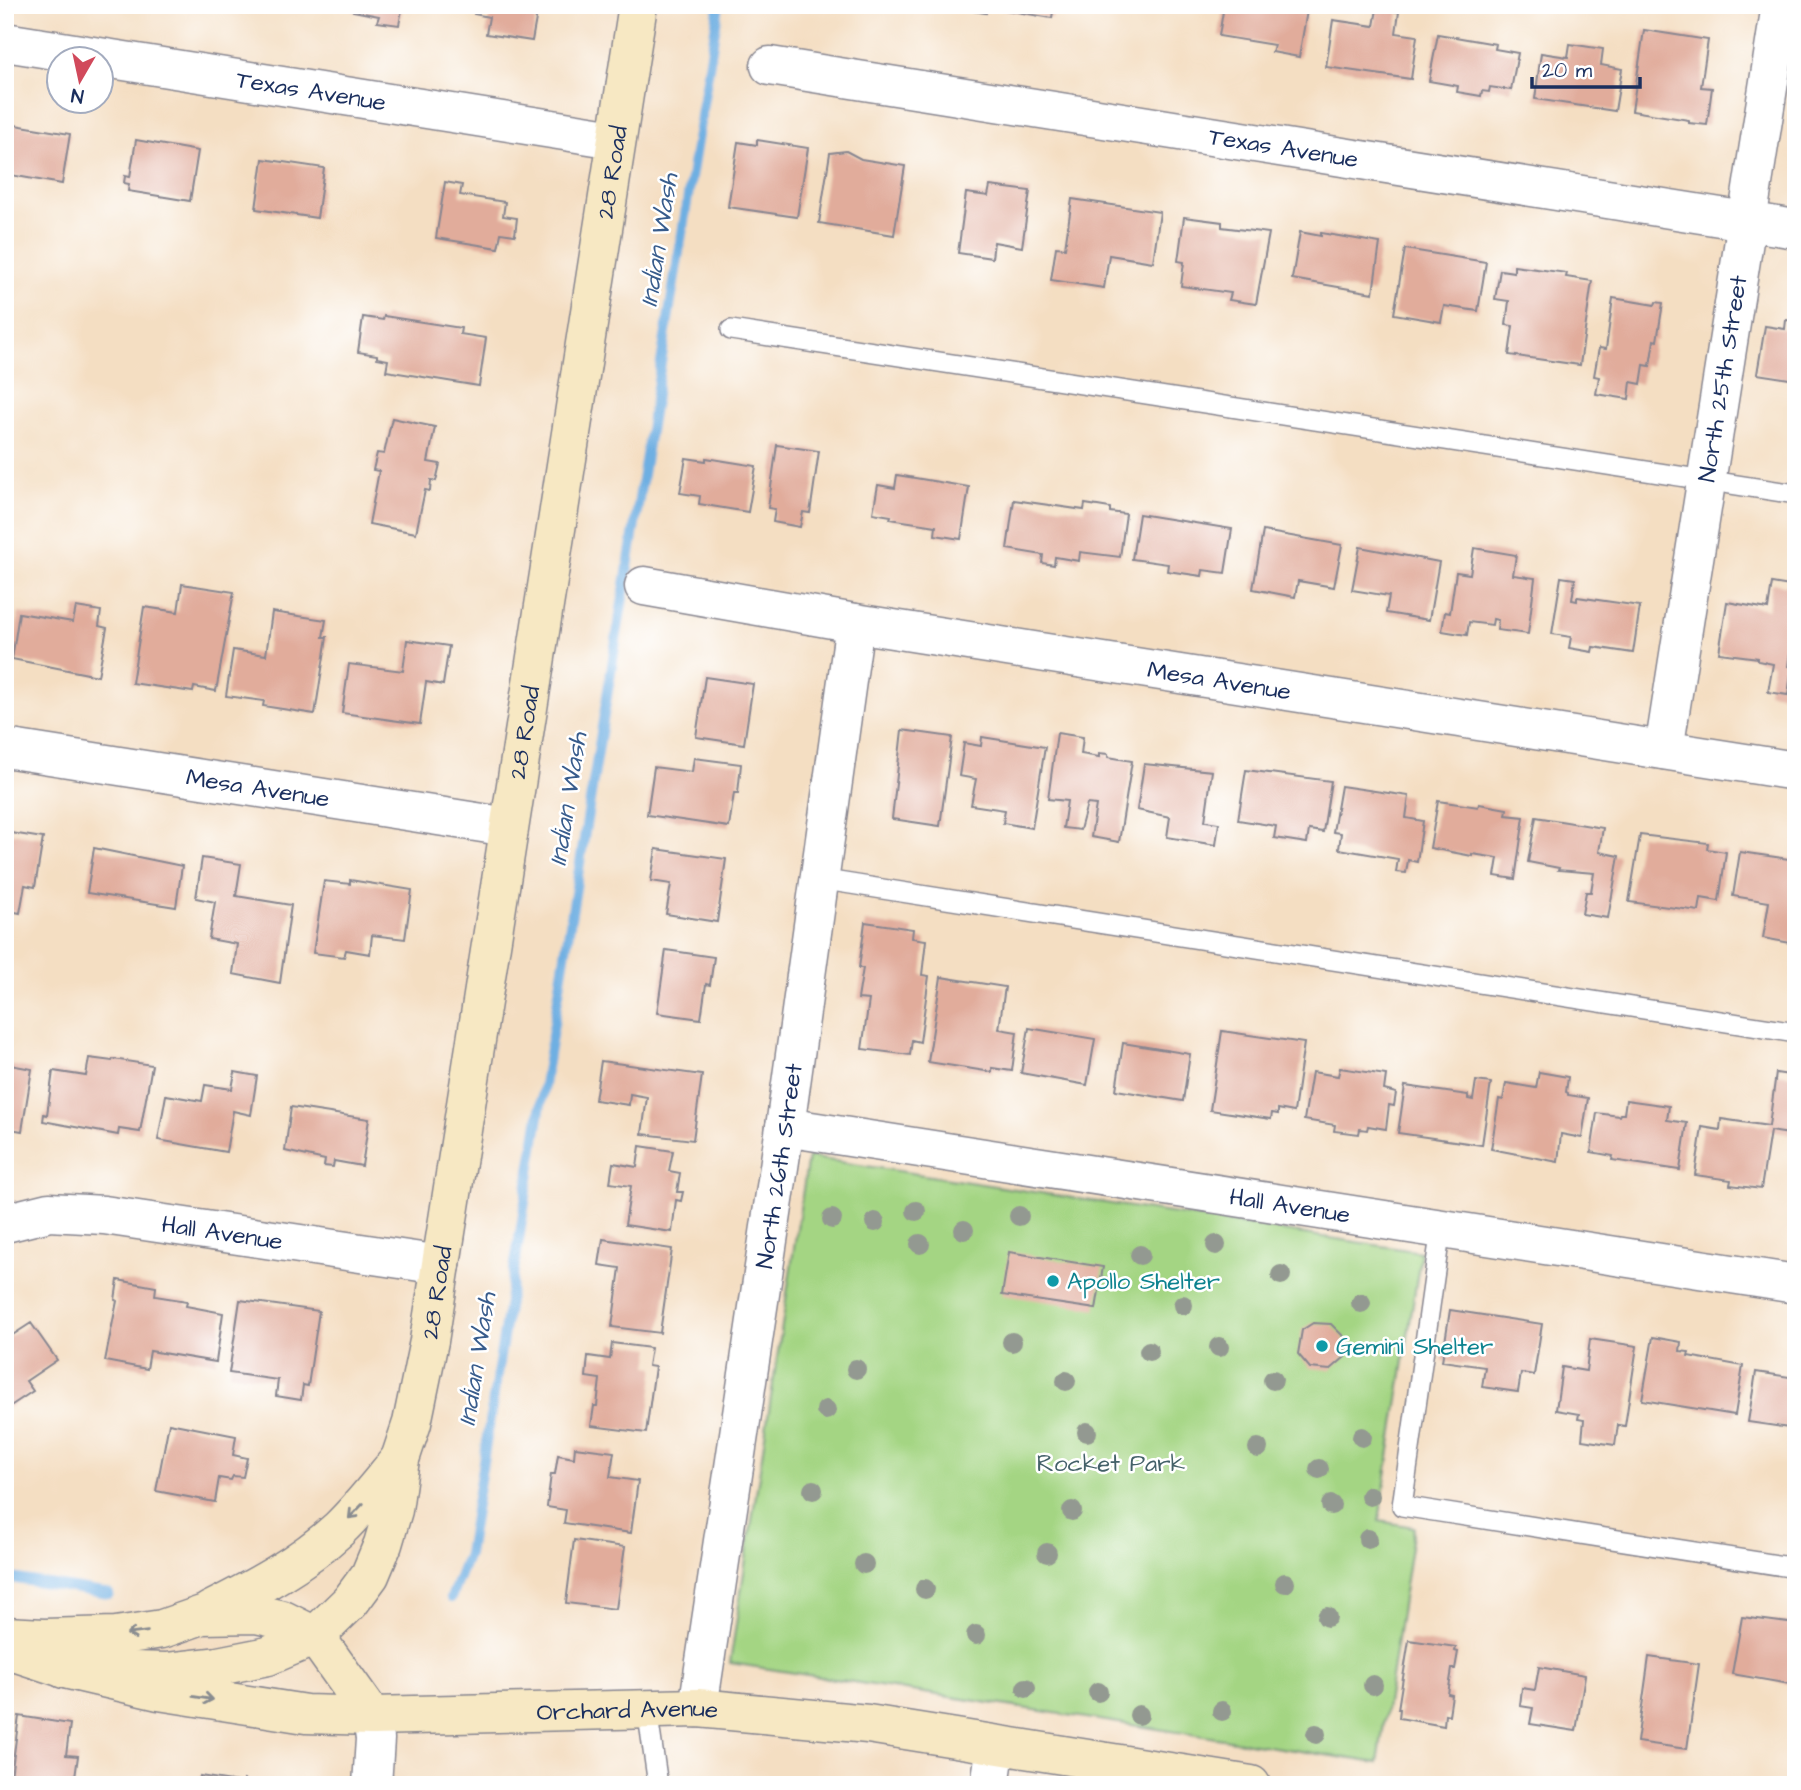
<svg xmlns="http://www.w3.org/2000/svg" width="1801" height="1790" font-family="'Architects Daughter',sans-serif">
  <rect width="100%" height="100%" fill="#fff"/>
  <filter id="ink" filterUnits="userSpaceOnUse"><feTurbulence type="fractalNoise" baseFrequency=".0143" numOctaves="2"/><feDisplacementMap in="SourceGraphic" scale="14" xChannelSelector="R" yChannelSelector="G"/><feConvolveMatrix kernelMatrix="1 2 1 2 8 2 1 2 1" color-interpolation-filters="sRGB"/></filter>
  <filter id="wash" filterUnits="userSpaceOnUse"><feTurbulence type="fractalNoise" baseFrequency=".00686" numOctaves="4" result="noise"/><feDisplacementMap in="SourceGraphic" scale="28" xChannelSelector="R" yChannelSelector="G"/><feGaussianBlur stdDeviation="1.57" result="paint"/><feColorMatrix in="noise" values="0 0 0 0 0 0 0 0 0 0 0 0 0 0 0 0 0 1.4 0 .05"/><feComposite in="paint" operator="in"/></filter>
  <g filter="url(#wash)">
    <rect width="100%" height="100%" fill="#f4dec2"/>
    <!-- green -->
    <path fill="#a4d583" stroke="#608270" stroke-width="2" d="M 808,1157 L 1421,1252 L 1379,1521 L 1414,1527 L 1378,1763 L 730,1663 Z"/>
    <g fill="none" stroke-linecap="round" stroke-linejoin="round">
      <!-- stream -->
      <path stroke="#6eafe2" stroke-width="10" d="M 5,1577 L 109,1594
        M 451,1598 L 468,1554 L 719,5"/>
    </g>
    <g id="blocks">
      <!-- building -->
      <path fill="#e1ac9b" d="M 354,5 L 403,5 L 399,25 L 377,22 L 379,16 L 353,11 Z
        M 475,5 L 544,5 L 543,14 L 537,13 L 532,41 L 486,34 L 489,17 L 474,14 Z
        M 967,5 L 1054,5 L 1052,18 L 987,7 L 986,13 L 966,10 Z
        M 1224,5 L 1308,5 L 1299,57 L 1272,52 L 1274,45 L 1219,36 Z
        M 1377,9 L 1399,12 L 1396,33 L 1417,36 L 1411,79 L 1326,67 L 1333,20 L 1374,26 Z
        M 1644,30 L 1708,40 L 1701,87 L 1712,88 L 1707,125 L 1689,123 L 1689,120 L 1632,111 Z
        M 1438,34 L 1496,44 L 1495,49 L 1518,53 L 1511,90 L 1490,87 L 1489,92 L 1482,91 L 1481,96 L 1457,92 L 1458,86 L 1429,81 Z
        M 1570,44 L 1603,49 L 1601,65 L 1622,69 L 1615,111 L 1535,99 L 1541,53 L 1568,57 Z
        M 9,124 L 70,134 L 62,184 L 5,174 L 5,147 Z
        M 136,140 L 198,151 L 190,201 L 128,191 L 129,184 L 124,183 L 125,176 L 130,177 Z
        M 757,140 L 808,148 L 797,217 L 728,207 L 738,142 L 757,145 Z
        M 846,151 L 861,159 L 905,166 L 894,235 L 819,223 L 830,153 Z
        M 263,159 L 324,168 L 317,218 L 256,209 Z
        M 445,182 L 462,185 L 460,195 L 505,202 L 503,216 L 517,218 L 515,235 L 501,233 L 498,248 L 436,238 Z
        M 990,186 L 1030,191 L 1022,247 L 994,242 L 992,258 L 958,253 L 966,193 L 988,196 Z
        M 1072,199 L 1160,212 L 1153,262 L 1109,255 L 1104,288 L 1051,280 L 1056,247 L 1065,248 Z
        M 1184,217 L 1222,222 L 1222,227 L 1269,233 L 1256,304 L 1229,300 L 1231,293 L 1181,286 L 1184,262 L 1178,261 Z
        M 1300,232 L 1321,236 L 1321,233 L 1380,243 L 1373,293 L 1292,279 Z
        M 1405,249 L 1486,262 L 1478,311 L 1444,306 L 1441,322 L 1394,314 Z
        M 1514,266 L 1567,273 L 1566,277 L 1592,281 L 1580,365 L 1509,355 L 1513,326 L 1506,325 L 1509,301 L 1495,299 L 1500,270 L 1514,272 Z
        M 1613,298 L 1655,305 L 1656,302 L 1663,303 L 1657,341 L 1654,340 L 1650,366 L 1644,365 L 1641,384 L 1631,382 L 1629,399 L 1596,394 L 1599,377 L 1594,376 L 1599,348 L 1606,349 Z
        M 384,316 L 461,328 L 460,334 L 486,338 L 479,386 L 386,371 L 388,360 L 377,358 L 377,355 L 358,352 L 363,317 L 383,320 Z
        M 1786,320 L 1796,321 L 1796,380 L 1757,374 L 1765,326 L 1785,329 Z
        M 392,418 L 435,427 L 428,462 L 440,464 L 436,481 L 431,480 L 430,491 L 425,490 L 416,533 L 369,524 L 379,471 L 373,470 L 377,453 L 384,454 Z
        M 777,445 L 819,451 L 810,513 L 803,512 L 800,527 L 773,522 L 775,509 L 768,508 Z
        M 686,458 L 706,461 L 706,458 L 756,466 L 748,512 L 699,504 L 700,496 L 680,493 Z
        M 897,475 L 969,487 L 961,539 L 935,535 L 936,526 L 890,519 L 891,516 L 873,513 L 878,485 L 895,488 Z
        M 1014,500 L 1084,510 L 1085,504 L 1110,508 L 1110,512 L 1126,514 L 1120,557 L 1080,552 L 1079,561 L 1055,557 L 1054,565 L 1042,563 L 1043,555 L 1007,549 Z
        M 1139,514 L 1232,529 L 1225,573 L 1203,570 L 1202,576 L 1167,571 L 1168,564 L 1132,559 Z
        M 1263,531 L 1342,545 L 1334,587 L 1298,581 L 1295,597 L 1253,589 Z
        M 1360,547 L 1439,562 L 1429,620 L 1386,613 L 1389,596 L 1352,590 Z
        M 1474,548 L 1516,555 L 1513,575 L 1535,578 L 1528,634 L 1497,630 L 1498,620 L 1493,619 L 1492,625 L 1469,622 L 1467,635 L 1442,631 L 1445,612 L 1450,613 L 1456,572 L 1470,574 Z
        M 1561,577 L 1575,579 L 1572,600 L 1577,601 L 1577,597 L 1640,606 L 1633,653 L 1593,647 L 1592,652 L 1569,648 L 1571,637 L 1552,634 Z
        M 1772,583 L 1796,587 L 1796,612 L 1788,666 L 1792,667 L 1788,695 L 1768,692 L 1773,664 L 1758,661 L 1758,658 L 1719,653 L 1727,602 L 1768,609 Z
        M 182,584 L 234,592 L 216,691 L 194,687 L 193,692 L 132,683 L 144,607 L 178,612 Z
        M 76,607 L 101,611 L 99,626 L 107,628 L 98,676 L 12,659 L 19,613 L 73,622 Z
        M 272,612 L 326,620 L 323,637 L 327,637 L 315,714 L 263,706 L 264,701 L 226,696 L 233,650 L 266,655 Z
        M 407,640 L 449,646 L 443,685 L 426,682 L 420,724 L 342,713 L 349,664 L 403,671 Z
        M 705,677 L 753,684 L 744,744 L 696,737 Z
        M 902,730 L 952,737 L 940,826 L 892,819 Z
        M 1057,733 L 1083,737 L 1081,754 L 1099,757 L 1099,753 L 1108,754 L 1108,757 L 1132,761 L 1119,842 L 1091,837 L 1096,805 L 1087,804 L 1080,830 L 1063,828 L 1067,801 L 1048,799 Z
        M 982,737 L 1045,747 L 1032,828 L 1003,823 L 1005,810 L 971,805 L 976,779 L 959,776 L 964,743 L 981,746 Z
        M 694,758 L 741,764 L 738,793 L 734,793 L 729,827 L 647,815 L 654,767 L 692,772 Z
        M 1144,764 L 1212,771 L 1205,821 L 1219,823 L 1216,845 L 1167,837 L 1170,817 L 1137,810 Z
        M 1246,770 L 1331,781 L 1323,832 L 1309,830 L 1307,843 L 1274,838 L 1276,826 L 1238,820 Z
        M 1341,786 L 1409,796 L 1406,818 L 1423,821 L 1417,862 L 1408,860 L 1406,873 L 1396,872 L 1398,859 L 1339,849 L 1341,833 L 1333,832 Z
        M 1438,801 L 1478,807 L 1479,804 L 1507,809 L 1506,815 L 1524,817 L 1515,879 L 1495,876 L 1498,858 L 1472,854 L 1472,856 L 1430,848 Z
        M 1536,817 L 1603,828 L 1599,852 L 1619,856 L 1608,918 L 1582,914 L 1586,892 L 1591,892 L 1594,873 L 1558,870 L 1559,868 L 1528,862 Z
        M 5,832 L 43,838 L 35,887 L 25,885 L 20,913 L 5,910 Z
        M 1640,835 L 1708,843 L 1707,849 L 1726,852 L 1719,901 L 1701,898 L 1699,911 L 1629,902 Z
        M 94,848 L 182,866 L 176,907 L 87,893 Z
        M 656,849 L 726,859 L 717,922 L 666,914 L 671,884 L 651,881 Z
        M 1740,852 L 1796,860 L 1796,944 L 1763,938 L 1769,902 L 1733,896 Z
        M 202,858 L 241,864 L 236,896 L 291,905 L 280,983 L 233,974 L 237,944 L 209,939 L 215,902 L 196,898 Z
        M 350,880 L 412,890 L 405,939 L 372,935 L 370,954 L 346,950 L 344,957 L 313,953 L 324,881 L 350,884 Z
        M 865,922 L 913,929 L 912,938 L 926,940 L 922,975 L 929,976 L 920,1042 L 912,1040 L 910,1055 L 862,1049 L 869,1000 L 858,999 L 863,968 L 859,968 Z
        M 666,950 L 714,957 L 710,985 L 706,984 L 701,1019 L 657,1013 Z
        M 941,977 L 1005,987 L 999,1029 L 1017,1032 L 1012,1071 L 992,1068 L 992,1072 L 928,1062 Z
        M 1029,1028 L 1095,1039 L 1087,1085 L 1021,1073 Z
        M 1222,1031 L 1304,1043 L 1294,1112 L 1278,1109 L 1278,1114 L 1272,1113 L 1271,1119 L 1210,1110 Z
        M 1123,1043 L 1190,1054 L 1183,1101 L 1116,1090 Z
        M 89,1058 L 112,1061 L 113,1059 L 152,1065 L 140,1132 L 119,1129 L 118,1135 L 43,1121 L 44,1114 L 47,1115 L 53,1071 L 86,1076 Z
        M 601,1061 L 702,1075 L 693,1140 L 642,1134 L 647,1097 L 630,1094 L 629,1105 L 595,1100 Z
        M 5,1064 L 32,1069 L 22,1131 L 5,1128 Z
        M 1340,1068 L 1386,1075 L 1384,1090 L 1396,1093 L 1394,1106 L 1389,1105 L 1386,1129 L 1368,1126 L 1367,1130 L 1360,1129 L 1359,1134 L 1334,1131 L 1335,1125 L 1304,1120 L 1312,1072 L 1338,1076 Z
        M 235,1072 L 257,1076 L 251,1115 L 233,1111 L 226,1152 L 158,1140 L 166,1095 L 202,1101 L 205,1085 L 232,1089 Z
        M 1539,1072 L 1568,1077 L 1566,1092 L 1568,1093 L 1568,1095 L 1588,1098 L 1582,1138 L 1561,1134 L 1558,1162 L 1491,1149 L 1499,1099 L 1503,1100 L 1506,1083 L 1536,1088 Z
        M 1776,1073 L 1796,1076 L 1796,1135 L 1770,1131 L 1761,1189 L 1730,1185 L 1731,1180 L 1695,1175 L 1702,1127 L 1720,1130 L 1721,1119 L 1769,1126 Z
        M 1476,1081 L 1491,1083 L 1482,1145 L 1398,1133 L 1405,1086 L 1468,1095 L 1468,1099 L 1473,1100 Z
        M 1626,1100 L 1669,1106 L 1667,1120 L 1687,1123 L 1680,1170 L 1612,1160 L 1613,1156 L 1591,1152 L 1597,1113 L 1619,1116 L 1620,1114 L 1624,1114 Z
        M 291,1107 L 369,1119 L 362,1166 L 334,1161 L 333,1167 L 324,1166 L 325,1160 L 285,1151 Z
        M 640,1146 L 673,1151 L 669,1171 L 680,1173 L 677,1192 L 683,1192 L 681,1201 L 676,1200 L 672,1232 L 625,1225 L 631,1186 L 610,1183 L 613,1163 L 637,1167 Z
        M 603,1239 L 672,1249 L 660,1333 L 612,1327 L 620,1268 L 599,1265 Z
        M 1009,1252 L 1103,1267 L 1096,1309 L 1002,1295 Z
        M 118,1280 L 156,1287 L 155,1296 L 187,1301 L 186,1306 L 223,1313 L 216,1362 L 150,1351 L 147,1369 L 105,1361 L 117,1301 L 115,1300 Z
        M 240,1300 L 319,1311 L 308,1386 L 303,1385 L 301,1400 L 276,1396 L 278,1380 L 229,1373 Z
        M 1450,1310 L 1542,1324 L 1534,1375 L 1521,1373 L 1518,1392 L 1482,1387 L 1485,1367 L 1442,1361 Z
        M 31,1323 L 57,1360 L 26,1381 L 33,1391 L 6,1409 L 5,1340 Z
        M 1313,1323 L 1331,1324 L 1344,1337 L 1345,1357 L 1330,1370 L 1310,1368 L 1298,1354 L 1302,1330 Z
        M 1653,1337 L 1681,1342 L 1680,1351 L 1689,1352 L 1688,1356 L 1743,1366 L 1735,1415 L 1642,1400 Z
        M 1590,1339 L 1637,1346 L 1625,1426 L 1618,1425 L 1615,1445 L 1582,1440 L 1584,1420 L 1578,1419 L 1579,1414 L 1556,1410 L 1562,1367 L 1586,1371 Z
        M 612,1343 L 651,1348 L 648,1366 L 655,1367 L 646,1433 L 591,1426 L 594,1406 L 597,1406 L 600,1379 L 586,1377 L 588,1356 L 610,1359 Z
        M 1756,1372 L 1796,1378 L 1796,1429 L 1748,1422 Z
        M 169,1423 L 236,1436 L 233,1455 L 247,1458 L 243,1477 L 233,1476 L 231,1480 L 219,1478 L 215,1502 L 156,1491 Z
        M 575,1447 L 614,1452 L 610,1477 L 638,1481 L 631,1533 L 564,1523 L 566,1510 L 547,1507 L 551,1474 L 555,1474 L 558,1455 L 574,1458 Z
        M 574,1540 L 625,1547 L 616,1609 L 566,1603 Z
        M 1742,1617 L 1796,1624 L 1796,1651 L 1790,1684 L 1732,1674 Z
        M 1409,1640 L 1456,1647 L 1455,1651 L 1458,1652 L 1455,1669 L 1452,1669 L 1448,1694 L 1452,1695 L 1449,1715 L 1445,1714 L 1444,1726 L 1399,1718 L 1400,1709 L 1398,1709 Z
        M 1649,1657 L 1699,1664 L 1687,1749 L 1637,1742 Z
        M 1539,1667 L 1585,1675 L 1576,1731 L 1530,1724 L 1533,1708 L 1520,1706 L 1522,1688 L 1535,1690 Z
        M 19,1716 L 70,1724 L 66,1755 L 78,1756 L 74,1785 L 10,1784 Z
        M 200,1776 L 244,1783 L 244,1780 L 262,1785 L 198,1785 Z"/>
    </g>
  </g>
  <g filter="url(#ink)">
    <use href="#blocks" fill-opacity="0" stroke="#888690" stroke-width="2"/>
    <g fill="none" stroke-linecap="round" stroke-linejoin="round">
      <defs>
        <path id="lane" d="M 731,330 L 1796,494
          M 819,879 L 1796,1033
          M 1441,1228 L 1402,1506 L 1796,1568
          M 647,1709 L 658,1785"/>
        <g id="street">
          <path id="s1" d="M 5,42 L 615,139"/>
          <path id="s2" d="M 770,66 L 1796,229"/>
          <path id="s3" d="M 644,586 L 855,623 L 1796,771"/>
          <path id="s4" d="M 5,748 L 508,827"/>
          <path id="s5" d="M 1664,750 L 1781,5"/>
          <path id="s6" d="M 785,1127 L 1796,1284"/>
          <path id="s7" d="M 5,1223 L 49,1212 L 104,1215 L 441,1265"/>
          <path id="s8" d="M 698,1708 L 785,1127 L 855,623"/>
          <path d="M 372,1785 L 375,1739 L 372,1716"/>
          <path d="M 990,1785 L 996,1745"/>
        </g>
        <g id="secondary">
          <path d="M 210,1611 C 255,1588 301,1564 339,1529 C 361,1508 380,1483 400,1459"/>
          <path d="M 6,1636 L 44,1638 L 116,1636 L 162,1629 L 202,1615 L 256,1614 L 283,1620 L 315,1636 L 372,1716"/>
          <path id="s9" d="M 5,1649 L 69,1670 L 159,1691 L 306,1714 L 372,1716 L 698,1708 L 868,1724 L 1251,1785"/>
          <path id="s10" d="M 64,1669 L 166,1672 L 218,1666 L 268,1656 L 315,1636 L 350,1602 L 370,1575 L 383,1544 L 393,1510 L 400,1459 L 412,1423 L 429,1341 L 638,5"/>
        </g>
      </defs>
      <!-- lane casing -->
      <use href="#lane" stroke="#888690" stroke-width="22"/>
      <!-- street casing -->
      <use href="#street" stroke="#888690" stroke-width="41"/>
      <!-- secondary casing -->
      <use href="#secondary" stroke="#888690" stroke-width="41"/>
      <!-- lane -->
      <use href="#lane" stroke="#fff" stroke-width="19"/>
      <!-- street -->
      <use href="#street" stroke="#fff" stroke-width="38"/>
      <!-- secondary -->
      <use href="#secondary" stroke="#f7e8c3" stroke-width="38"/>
    </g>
    <!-- trees -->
    <g fill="#939991">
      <circle cx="916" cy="1211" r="10"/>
      <circle cx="1019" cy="1216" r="10"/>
      <circle cx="832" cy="1219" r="10"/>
      <circle cx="875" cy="1222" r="10"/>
      <circle cx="964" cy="1230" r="10"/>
      <circle cx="920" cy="1244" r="10"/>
      <circle cx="1216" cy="1245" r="10"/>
      <circle cx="1140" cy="1255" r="10"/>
      <circle cx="1281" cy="1275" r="10"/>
      <circle cx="1361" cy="1303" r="10"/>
      <circle cx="1183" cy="1305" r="10"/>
      <circle cx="1012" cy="1342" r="10"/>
      <circle cx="1219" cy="1347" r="10"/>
      <circle cx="1149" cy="1351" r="10"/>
      <circle cx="856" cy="1369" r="10"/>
      <circle cx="1273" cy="1380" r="10"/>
      <circle cx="1066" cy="1381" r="10"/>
      <circle cx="826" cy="1410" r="10"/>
      <circle cx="1087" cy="1432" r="10"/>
      <circle cx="1362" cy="1437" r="10"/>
      <circle cx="1258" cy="1448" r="10"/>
      <circle cx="1319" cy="1469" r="10"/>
      <circle cx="813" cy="1490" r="10"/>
      <circle cx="1370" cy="1496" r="10"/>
      <circle cx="1331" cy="1505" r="10"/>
      <circle cx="1072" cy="1511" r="10"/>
      <circle cx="1368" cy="1539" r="10"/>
      <circle cx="1047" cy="1553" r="10"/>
      <circle cx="864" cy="1564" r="10"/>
      <circle cx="1285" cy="1583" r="10"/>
      <circle cx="925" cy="1589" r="10"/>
      <circle cx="1327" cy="1617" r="10"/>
      <circle cx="976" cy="1635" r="10"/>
      <circle cx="1373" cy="1685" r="10"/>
      <circle cx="1026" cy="1688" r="10"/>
      <circle cx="1098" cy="1692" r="10"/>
      <circle cx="1222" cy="1711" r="10"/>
      <circle cx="1139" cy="1715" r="10"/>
      <circle cx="1316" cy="1734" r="10"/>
    </g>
    <!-- one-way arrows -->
    <defs><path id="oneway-shaft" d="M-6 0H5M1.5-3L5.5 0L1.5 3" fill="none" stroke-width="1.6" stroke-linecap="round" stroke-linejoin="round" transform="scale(1.75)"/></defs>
    <g stroke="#898c90">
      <use href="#oneway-shaft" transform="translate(356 1511) rotate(134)"/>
      <use href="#oneway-shaft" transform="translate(137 1633) rotate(172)"/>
      <use href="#oneway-shaft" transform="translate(203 1698) rotate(9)"/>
    </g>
  </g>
  <!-- markers -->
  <g fill="#0f9aa8" stroke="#fff" stroke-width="2.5">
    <circle cx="1053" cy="1281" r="7"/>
    <circle cx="1322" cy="1346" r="7"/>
  </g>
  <g text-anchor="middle" stroke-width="5" stroke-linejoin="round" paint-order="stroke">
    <!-- street labels -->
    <g font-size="24" fill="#1b2f5e" stroke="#fff">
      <text dy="8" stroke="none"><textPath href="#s1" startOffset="310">Texas Avenue</textPath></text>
      <text dy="8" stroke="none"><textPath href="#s2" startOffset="520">Texas Avenue</textPath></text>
      <text dy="8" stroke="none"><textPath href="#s10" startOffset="1764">28 Road</textPath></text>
      <text dy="8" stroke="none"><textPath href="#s5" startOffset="376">North 25th Street</textPath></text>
      <text dy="8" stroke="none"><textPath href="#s3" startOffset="583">Mesa Avenue</textPath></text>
      <text dy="8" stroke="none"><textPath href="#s10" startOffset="1197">28 Road</textPath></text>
      <text dy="8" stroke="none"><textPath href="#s4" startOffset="256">Mesa Avenue</textPath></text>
      <text dy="8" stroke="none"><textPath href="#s8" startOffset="548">North 26th Street</textPath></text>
      <text dy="8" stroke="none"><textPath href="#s6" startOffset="511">Hall Avenue</textPath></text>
      <text dy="8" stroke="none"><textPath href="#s7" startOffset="220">Hall Avenue</textPath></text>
      <text dy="8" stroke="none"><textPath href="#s10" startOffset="630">28 Road</textPath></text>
      <text dy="8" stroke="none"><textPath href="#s9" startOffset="630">Orchard Avenue</textPath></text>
    </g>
    <!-- culture labels -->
    <g font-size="24" fill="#0d838f" stroke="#fff" text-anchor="start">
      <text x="1067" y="1289">Apollo Shelter</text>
      <text x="1336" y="1354">Gemini Shelter</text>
    </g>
    <!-- park labels -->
    <g font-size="24" fill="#446169" stroke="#fff">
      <text x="1111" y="1471">Rocket Park</text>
    </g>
    <!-- water labels -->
    <g font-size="26" font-style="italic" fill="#385c8c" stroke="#fff">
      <text transform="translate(658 240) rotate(-81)" y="9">Indian Wash</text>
      <text transform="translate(567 799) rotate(-81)" y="9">Indian Wash</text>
      <text transform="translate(476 1359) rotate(-81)" y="9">Indian Wash</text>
    </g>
  </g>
  <!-- margin -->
  <rect width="1801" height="1790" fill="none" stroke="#fff" stroke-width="28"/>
  <!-- north arrow -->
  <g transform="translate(80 80) rotate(189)"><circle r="33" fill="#ffffff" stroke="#a4acbf" stroke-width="2"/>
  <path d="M0-5L12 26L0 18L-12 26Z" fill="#d1495b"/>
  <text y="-10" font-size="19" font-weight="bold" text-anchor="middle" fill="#1b2f5e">N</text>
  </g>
  <!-- scale -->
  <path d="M1532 77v10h108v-10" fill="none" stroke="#1b2f5e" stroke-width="3.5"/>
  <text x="1542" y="77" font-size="21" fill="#1b2f5e" stroke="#ffffff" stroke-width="5" paint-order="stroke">20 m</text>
</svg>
